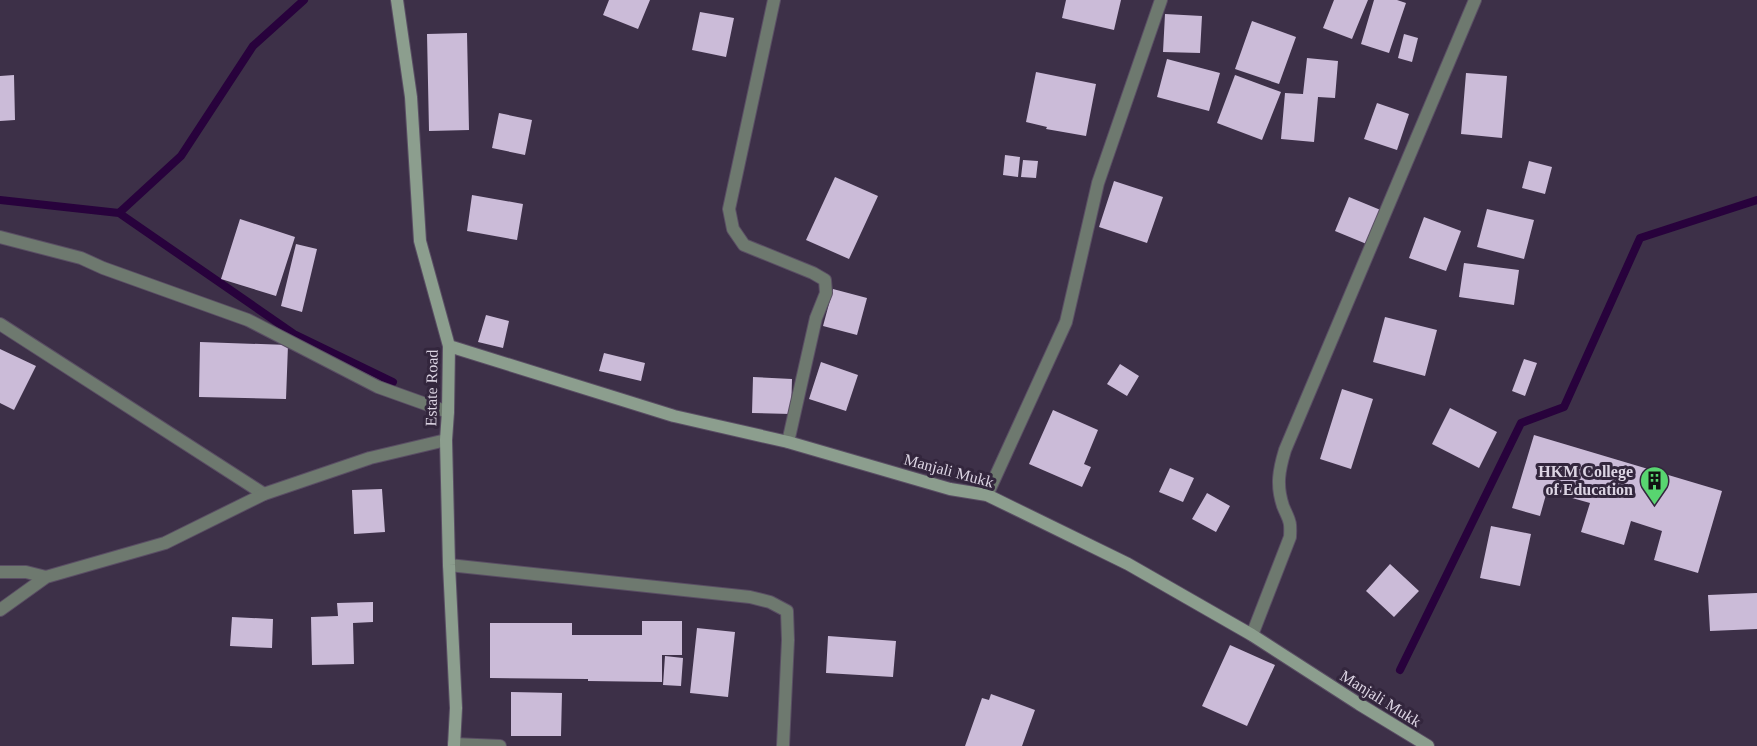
<svg xmlns="http://www.w3.org/2000/svg" width="1757" height="746" font-family="Georgia,serif">
  <rect width="100%" height="100%" fill="#3d3048"/>
  <g fill="none" stroke-linecap="round" stroke-linejoin="round">
    <!-- stream -->
    <path stroke="#28023c" stroke-width="8" d="M 0,200 L 119,213 L 294,334 L 393,382
      M 119,213 L 181,156 L 253,46 L 304,0
      M 1400,670 L 1521,423 L 1564,407 L 1640,238 L 1757,200"/>
  </g>
  <!-- building -->
  <path fill="#cbbbd8" d="M 609,0 L 650,0 L 638,29 L 603,15 Z
    M 1066,0 L 1121,0 L 1114,30 L 1062,18 Z
    M 1334,0 L 1368,0 L 1352,39 L 1323,28 Z
    M 1374,0 L 1397,0 L 1406,3 L 1389,53 L 1361,44 Z
    M 700,12 L 734,18 L 726,57 L 692,50 Z
    M 1165,14 L 1202,16 L 1200,53 L 1163,52 Z
    M 1252,21 L 1296,37 L 1279,84 L 1235,69 Z
    M 467,33 L 469,130 L 429,131 L 427,34 Z
    M 1404,34 L 1418,38 L 1412,62 L 1398,58 Z
    M 1307,58 L 1338,61 L 1335,98 L 1318,97 L 1314,142 L 1281,139 L 1285,93 L 1303,94 Z
    M 1167,59 L 1220,73 L 1209,111 L 1157,97 Z
    M 1036,72 L 1096,84 L 1086,136 L 1046,129 L 1047,127 L 1026,122 Z
    M 1466,73 L 1507,76 L 1502,138 L 1461,134 Z
    M 14,75 L 15,120 L 0,121 L 0,76 Z
    M 1235,75 L 1281,92 L 1262,140 L 1217,123 Z
    M 1377,103 L 1409,114 L 1397,150 L 1364,139 Z
    M 499,113 L 532,120 L 525,155 L 492,148 Z
    M 1005,155 L 1020,157 L 1018,177 L 1003,175 Z
    M 1023,160 L 1038,161 L 1036,178 L 1021,177 Z
    M 1529,161 L 1552,167 L 1545,194 L 1522,188 Z
    M 835,177 L 878,196 L 849,259 L 806,240 Z
    M 1114,181 L 1163,197 L 1147,243 L 1099,227 Z
    M 472,195 L 523,204 L 517,240 L 467,231 Z
    M 1349,197 L 1383,211 L 1369,245 L 1335,231 Z
    M 1487,209 L 1534,220 L 1524,259 L 1477,247 Z
    M 1424,217 L 1461,231 L 1446,271 L 1409,258 Z
    M 240,219 L 295,237 L 276,296 L 221,279 Z
    M 296,244 L 317,249 L 302,312 L 281,306 Z
    M 1464,263 L 1519,270 L 1514,305 L 1459,297 Z
    M 833,289 L 867,298 L 857,335 L 823,326 Z
    M 486,315 L 509,321 L 503,348 L 478,342 Z
    M 1385,317 L 1437,330 L 1425,376 L 1373,362 Z
    M 200,342 L 288,345 L 286,399 L 199,397 Z
    M 0,349 L 36,366 L 14,410 L 0,403 Z
    M 604,353 L 645,363 L 641,381 L 599,371 Z
    M 1524,359 L 1537,363 L 1525,396 L 1512,391 Z
    M 821,362 L 858,375 L 846,411 L 809,399 Z
    M 1120,364 L 1139,376 L 1127,396 L 1107,384 Z
    M 753,377 L 792,379 L 791,414 L 752,413 Z
    M 1342,389 L 1373,399 L 1351,469 L 1320,459 Z
    M 1450,408 L 1497,432 L 1479,468 L 1432,444 Z
    M 1053,410 L 1098,430 L 1084,464 L 1091,467 L 1082,487 L 1029,464 Z
    M 1534,435 L 1722,491 L 1698,573 L 1654,560 L 1662,531 L 1631,521 L 1624,545 L 1581,532 L 1590,503 L 1547,491 L 1540,516 L 1512,508 Z
    M 1170,468 L 1194,478 L 1183,502 L 1159,492 Z
    M 382,489 L 385,532 L 354,534 L 352,490 Z
    M 1207,493 L 1230,506 L 1216,532 L 1192,519 Z
    M 1491,526 L 1531,534 L 1520,586 L 1480,578 Z
    M 1390,564 L 1419,591 L 1394,617 L 1366,591 Z
    M 1757,593 L 1757,629 L 1710,631 L 1708,595 Z
    M 373,602 L 373,622 L 353,623 L 354,664 L 312,665 L 311,617 L 338,616 L 337,603 Z
    M 232,617 L 273,619 L 272,648 L 230,646 Z
    M 642,621 L 682,621 L 682,655 L 662,655 L 662,682 L 588,681 L 588,679 L 490,678 L 490,623 L 572,623 L 572,635 L 642,635 Z
    M 697,628 L 735,632 L 728,697 L 690,693 Z
    M 828,636 L 896,641 L 893,677 L 826,673 Z
    M 1230,645 L 1275,665 L 1247,726 L 1202,706 Z
    M 665,656 L 683,658 L 681,686 L 663,685 Z
    M 511,692 L 562,693 L 561,736 L 511,736 Z
    M 991,694 L 1035,710 L 1022,746 L 965,746 L 982,698 L 989,700 Z"/>
  <g fill="none" stroke-linecap="round" stroke-linejoin="round">
    <defs>
      <path id="lane" d="M 0,324 L 264,494
        M 454,744 L 500,746"/>
      <path id="street" d="M 774,0 L 729,209 L 733,229 L 744,245 L 813,273 L 825,280 L 826,293 L 816,318 L 788,442
        M 0,237 L 81,258 L 103,268 L 248,320 L 378,387 L 448,412
        M 987,495 L 1066,322 L 1098,183 L 1161,0
        M 449,565 L 750,597 L 770,602 L 787,611 L 788,640 L 783,746
        M 0,572 L 26,572 L 46,577
        M 0,610 L 46,577 L 165,543 L 264,494 L 370,458 L 446,440
        M 1252,635 L 1290,537 C 1291,519 1289,521 1283,506 C 1276,485 1279,470 1285,450 L 1475,0"/>
      <path id="secondary" d="M 397,0 L 411,97 L 420,241 L 449,346 L 448,412 L 446,440 L 449,565 L 456,708 L 454,746
        M 449,346 L 674,416 L 788,442 L 950,489 L 987,495 L 1128,564 L 1252,635 L 1359,704 L 1428,746"/>
    </defs>
    <!-- lane casing -->
    <use href="#lane" stroke="#5a4e64" stroke-width="14"/>
    <!-- street casing -->
    <use href="#street" stroke="#5a4e64" stroke-width="14"/>
    <!-- secondary casing -->
    <use href="#secondary" stroke="#5a4e64" stroke-width="14"/>
    <!-- lane -->
    <use href="#lane" stroke="#6e796f" stroke-width="12"/>
    <!-- street -->
    <use href="#street" stroke="#6e796f" stroke-width="12"/>
    <!-- secondary -->
    <use href="#secondary" stroke="#8c9e8e" stroke-width="12"/>
  </g>
  <!-- icons -->
  <defs>
    <symbol id="building-pin" viewBox="-11 -11 22 30"><path d="M0 17L-7.5 6A9.5 9.5 0 1 1 7.5 6Z" fill="#58d570" stroke="#33263d"/><path d="M-4-6H4V6H1V3H-1V6H-4ZM-2.5-4.3h1.7v1.8h-1.7ZM.8-4.3h1.7v1.8H.8ZM-2.5-1h1.7V.8h-1.7ZM.8-1h1.7V.8H.8Z" fill="#111"/></symbol>
  </defs>
  <g fill-rule="evenodd">
    <use href="#building-pin" x="1638" y="464" width="33" height="45"/>
  </g>
  <g text-anchor="middle" stroke-width="6" stroke-linejoin="round" paint-order="stroke">
    <!-- street labels -->
    <g font-size="16" fill="#dcd4e3" stroke="#33263d">
      <text transform="translate(431 388) rotate(-89)" y="6">Estate Road</text>
      <text transform="translate(949 470) rotate(15)" y="6">Manjali Mukk</text>
      <text transform="translate(1381 698) rotate(32)" y="6">Manjali Mukk</text>
    </g>
    <!-- poi labels -->
    <g font-size="16" font-weight="bold" fill="#dcd4e3" stroke="#33263d" text-anchor="end">
      <text x="1633" y="477">HKM College<tspan x="1633" dy="18">of Education</tspan></text>
    </g>
  </g>
</svg>
